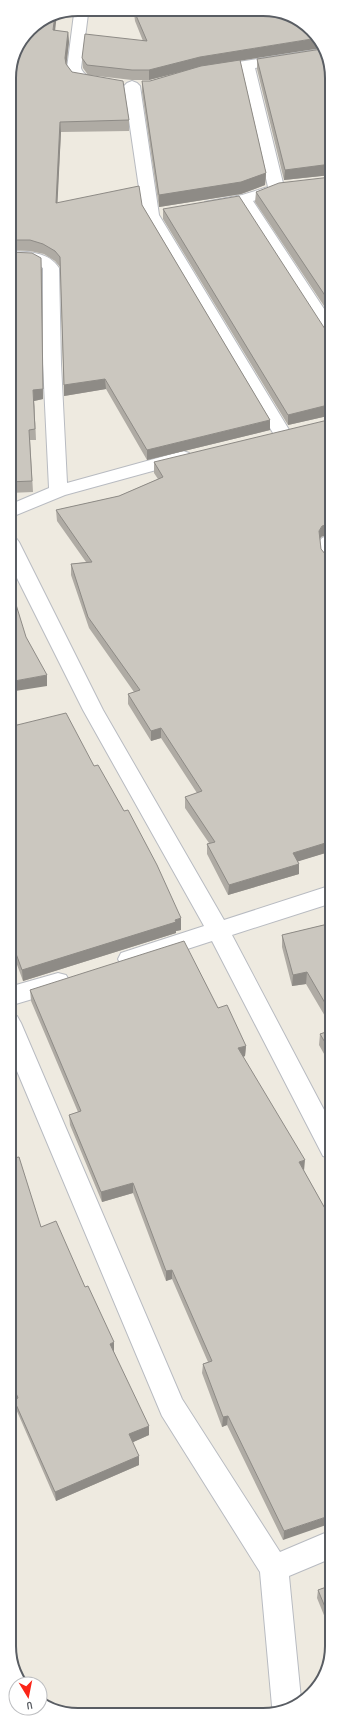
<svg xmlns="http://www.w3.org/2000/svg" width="341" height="1724" font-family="'Sofia Sans Condensed',sans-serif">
  <rect width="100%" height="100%" fill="#eeeae0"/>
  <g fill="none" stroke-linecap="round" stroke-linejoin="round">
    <defs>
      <path id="minor" d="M 74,14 L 88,14 L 81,68 C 85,79 97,77 106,79 L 108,82 L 106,85 C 91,89 72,84 67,68 Z
        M 322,49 L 326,57 L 255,68 L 283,183 L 290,184 L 292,187 L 290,190 L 253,201 L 332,321 L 332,339 L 326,338 L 294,291 L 240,205 L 211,210 L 205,208 L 203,205 L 205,202 L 242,195 L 268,187 L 241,70 L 211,74 L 206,73 L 204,70 L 206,67 Z
        M 132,81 L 137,83 L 140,86 L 159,215 L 291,433 L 288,437 L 282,439 L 276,437 L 273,433 L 143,215 L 124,86 L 127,83 Z
        M 9,251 C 28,252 48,251 59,268 L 61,364 L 67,483 L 183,451 L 189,453 L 192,457 L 189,461 L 65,495 L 9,518 L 9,505 L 49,488 L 43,364 L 43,268 L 33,262 L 9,261 Z
        M 332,534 L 332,565 L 325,564 L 322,559 L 319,542 L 322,538 Z
        M 9,536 L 16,538 L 19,542 L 103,710 L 224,920 L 332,885 L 332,903 L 232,935 L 332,1125 L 332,1159 L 323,1156 L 212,941 L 129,968 L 121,965 L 118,959 L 121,953 L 204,926 L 83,710 L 9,562 Z
        M 58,973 L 66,975 L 70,982 L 66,989 L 9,1006 L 9,987 Z
        M 9,1014 L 17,1016 L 21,1023 L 182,1399 L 280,1552 L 332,1530 L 332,1558 L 289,1576 L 301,1699 L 275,1713 L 272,1706 L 260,1572 L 162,1416 L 9,1052 Z"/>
    </defs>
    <!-- minor casing -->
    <use href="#minor" stroke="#b8bbc1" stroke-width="2"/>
    <!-- minor -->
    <use href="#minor" fill="#fff" fill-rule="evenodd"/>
  </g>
  <!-- wall -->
  <path fill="#afaba4" d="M 281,11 L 240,60 L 266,173 L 265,185 L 241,194 L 159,207 L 142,92 L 142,81 L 150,81 L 195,68 L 149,80 L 132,80 L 88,75 L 83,68 L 82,58 L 143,41 L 135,21 L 134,13 Z
    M 55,31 L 68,32 L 69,42 L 66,64 L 72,72 L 129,120 L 129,131 L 61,132 L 57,203 L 142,205 L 270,420 L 270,430 L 147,460 L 106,389 L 64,396 L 60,267 L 55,261 L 44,254 L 30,251 L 9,250 L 9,74 Z
    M 257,59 L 331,69 L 331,175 L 284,180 L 257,69 Z
    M 331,177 L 332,318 L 255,202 L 256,192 Z
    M 163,209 L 325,329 L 332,329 L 332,415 L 288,425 L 163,219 Z
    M 9,252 L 42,269 L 43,399 L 34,401 L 36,440 L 30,440 L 33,492 L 9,493 Z
    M 154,462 L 321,537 L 320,539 L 321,549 L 326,555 L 332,556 L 332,851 L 298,861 L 299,874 L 228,895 L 207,854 L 207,844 L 209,843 L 185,808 L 185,797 L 197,793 L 161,738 L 151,741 L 128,704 L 128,694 L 134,692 L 89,628 L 71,575 L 71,564 L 86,562 L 57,521 L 56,510 L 119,496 L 158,479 L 154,473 Z
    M 9,727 L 181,930 L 176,931 L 176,933 L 23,981 L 16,962 L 9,964 Z
    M 332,923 L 332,1028 L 306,984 L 292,986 L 282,947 L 282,935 Z
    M 30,990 L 218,1008 L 246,1046 L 245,1056 L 243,1057 L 304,1171 L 332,1221 L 283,1540 L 227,1425 L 222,1427 L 202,1373 L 203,1364 L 208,1362 L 172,1279 L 166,1281 L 133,1193 L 102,1202 L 70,1125 L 69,1115 L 78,1112 L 31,1001 Z
    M 332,1030 L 332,1068 L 319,1045 L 320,1034 Z
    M 9,1159 L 41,1227 L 114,1352 L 149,1435 L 133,1442 L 139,1465 L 56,1501 L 16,1409 L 14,1400 L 16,1399 L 9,1382 Z
    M 332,1585 L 332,1635 L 317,1598 L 318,1590 Z"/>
  <!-- shaded-wall -->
  <path fill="#8e8b86" d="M 55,14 L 57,14 L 54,40 L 53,30 Z
    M 68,32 L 69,42 L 66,68 L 65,58 Z
    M 318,38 L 322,48 L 200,67 L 149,80 L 149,70 L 200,57 Z
    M 60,122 L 61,132 L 57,213 L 56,203 Z
    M 331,164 L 331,175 L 284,180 L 285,170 Z
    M 266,173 L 265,185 L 241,194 L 159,207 L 159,195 Z
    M 41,258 L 43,399 L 34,401 L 36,440 L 33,390 Z
    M 105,379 L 106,389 L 64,396 L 64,385 Z
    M 332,404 L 332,415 L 288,425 L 288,415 Z
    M 270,420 L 270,430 L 147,460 L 147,450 Z
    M 332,523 L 332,533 L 321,537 L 318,541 L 319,531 L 322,526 Z
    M 47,675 L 47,686 L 9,692 L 9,682 Z
    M 161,728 L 161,738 L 151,741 L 151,731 Z
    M 332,841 L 332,851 L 293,863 L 293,853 Z
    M 299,864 L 299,874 L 228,895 L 229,885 Z
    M 181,918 L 181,930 L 176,931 L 176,933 L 23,981 L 22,970 Z
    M 15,951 L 16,962 L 9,964 L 9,953 Z
    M 307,972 L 306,984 L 292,986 L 293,975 Z
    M 246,1046 L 245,1056 L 238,1059 L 238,1048 Z
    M 305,1160 L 304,1171 L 299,1162 Z
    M 133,1183 L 133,1193 L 102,1202 L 101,1192 Z
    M 172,1270 L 172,1279 L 166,1281 L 166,1271 Z
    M 114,1342 L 114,1352 L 110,1353 L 110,1344 Z
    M 228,1416 L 227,1425 L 222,1427 L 223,1417 Z
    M 149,1426 L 149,1435 L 129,1444 L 129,1434 Z
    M 139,1456 L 139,1465 L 56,1501 L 55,1492 Z
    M 332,1515 L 332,1523 L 283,1540 L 284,1531 Z"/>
  <!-- building -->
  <path fill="#cbc7bf" stroke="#8e8b86" d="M 281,11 L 315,32 L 318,38 L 200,57 L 149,70 L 132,70 L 87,65 L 82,58 L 85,34 L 147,41 L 135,13 Z
    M 52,14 L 55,14 L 53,30 L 68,32 L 65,58 L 66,64 L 72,72 L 123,81 L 129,120 L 60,122 L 56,203 L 139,186 L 142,205 L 270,420 L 147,450 L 105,379 L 64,385 L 60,257 L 55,251 L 43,244 L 30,240 L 9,240 L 9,74 L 29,29 Z
    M 322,49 L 331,69 L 331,164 L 285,170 L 257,59 Z
    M 240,60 L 266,173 L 241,182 L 159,195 L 142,81 L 150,81 L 201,66 Z
    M 331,177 L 332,306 L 256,192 L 279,183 Z
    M 239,196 L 325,329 L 332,329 L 332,404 L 288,415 L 163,209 Z
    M 9,252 L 32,253 L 41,258 L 43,389 L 33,390 L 35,429 L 29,430 L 32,481 L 9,482 Z
    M 332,419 L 332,523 L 322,526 L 319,531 L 321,549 L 326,555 L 332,556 L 332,841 L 293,853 L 299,864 L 229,885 L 207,844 L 215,842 L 185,797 L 202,791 L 161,728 L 151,731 L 128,694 L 140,690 L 88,617 L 71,564 L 92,562 L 56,510 L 119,496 L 163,477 L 154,462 Z
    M 9,589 L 14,598 L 26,637 L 47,675 L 9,682 Z
    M 66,713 L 94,766 L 98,765 L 124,811 L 128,810 L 157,865 L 181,918 L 175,920 L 176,922 L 22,970 L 15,951 L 9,953 L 9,727 Z
    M 332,923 L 332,1015 L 307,972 L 293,975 L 282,935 Z
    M 184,941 L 218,1008 L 227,1005 L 246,1046 L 238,1048 L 305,1160 L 299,1162 L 332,1221 L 332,1515 L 284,1531 L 228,1416 L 223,1417 L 203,1364 L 212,1361 L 172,1270 L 166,1271 L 133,1183 L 101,1192 L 69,1115 L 81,1111 L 30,990 Z
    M 332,1030 L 332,1054 L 320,1034 Z
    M 19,1157 L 41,1227 L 56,1221 L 85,1287 L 88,1286 L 114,1342 L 110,1344 L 149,1426 L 129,1434 L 139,1456 L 55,1492 L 14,1400 L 18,1398 L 9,1376 L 9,1159 Z
    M 332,1585 L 332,1624 L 318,1590 Z"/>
  <!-- crop -->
  <path d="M0 0H341V1724H0ZM78 16H263A62 62 0 0 1 325 78V1646A62 62 0 0 1 263 1708H78A62 62 0 0 1 16 1646V78A62 62 0 0 1 78 16Z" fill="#fff" fill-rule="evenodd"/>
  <path fill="none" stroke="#595d63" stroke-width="2" d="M78 16H263A62 62 0 0 1 325 78V1646A62 62 0 0 1 263 1708H78A62 62 0 0 1 16 1646V78A62 62 0 0 1 78 16Z"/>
  <!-- north arrow -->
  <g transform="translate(28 1696) rotate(170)"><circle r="19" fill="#ffffff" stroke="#bdbec1"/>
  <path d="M0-3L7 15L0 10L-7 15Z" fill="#fb2518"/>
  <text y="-6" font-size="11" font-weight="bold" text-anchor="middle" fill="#595d63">U</text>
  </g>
</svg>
